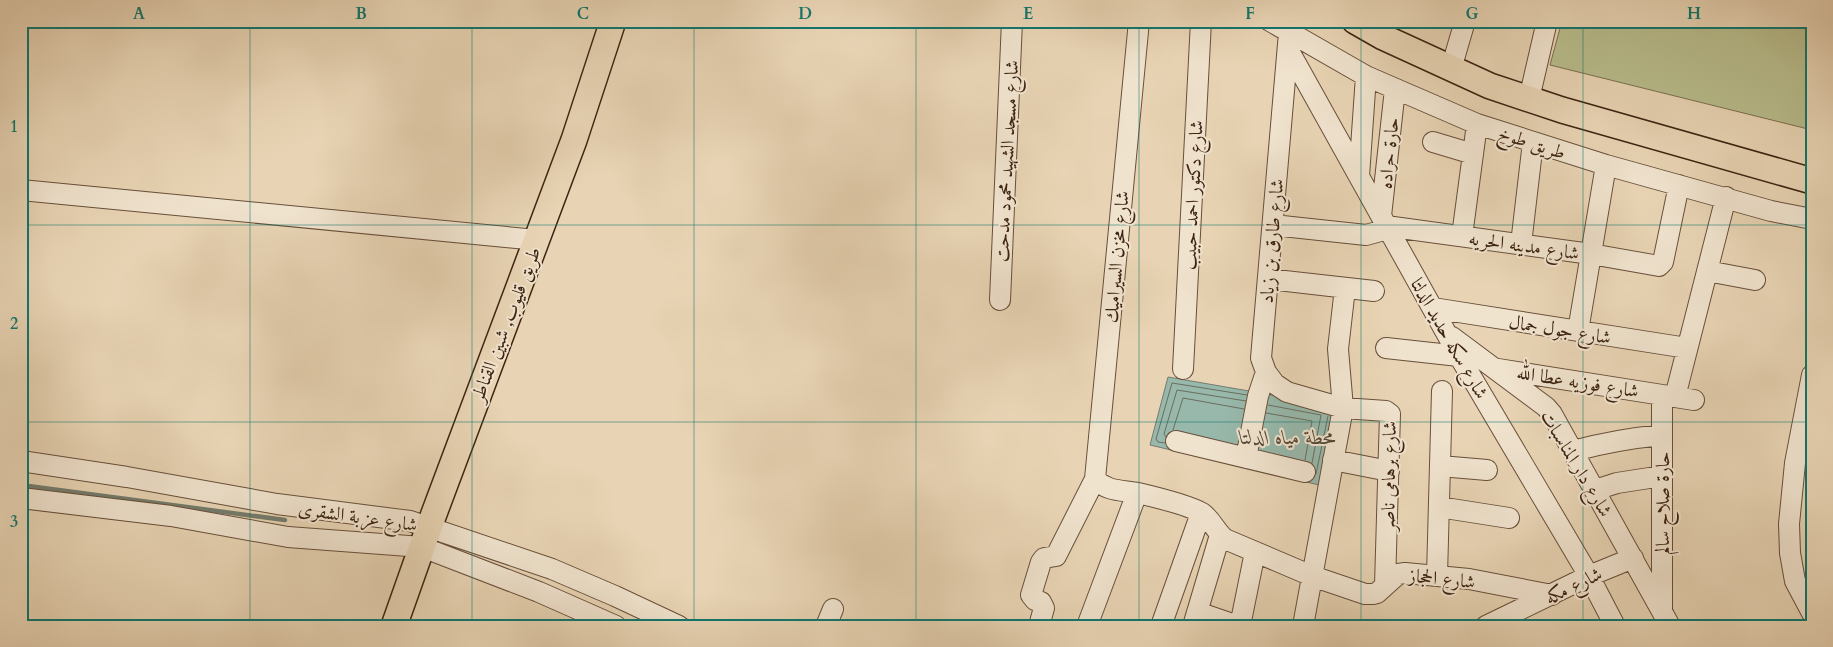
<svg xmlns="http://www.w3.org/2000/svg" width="1833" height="647" font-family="Cardo,Amiri,serif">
  <rect width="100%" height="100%" fill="#e8d4b4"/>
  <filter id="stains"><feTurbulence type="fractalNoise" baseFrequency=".004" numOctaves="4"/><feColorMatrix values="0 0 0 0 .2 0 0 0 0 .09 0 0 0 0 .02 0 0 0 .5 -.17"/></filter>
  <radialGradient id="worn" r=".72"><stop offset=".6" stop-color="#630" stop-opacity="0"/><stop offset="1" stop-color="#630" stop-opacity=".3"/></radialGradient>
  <!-- green -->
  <path fill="#b8bc8c" stroke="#7a704e" d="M 1562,21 L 1812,21 L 1812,130 L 1550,65 Z"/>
  <!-- water -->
  <path fill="#97b8ab" stroke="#737c6d" d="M 1168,377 L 1336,406 L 1319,485 L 1150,445 Z"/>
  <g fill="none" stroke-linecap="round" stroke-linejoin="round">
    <!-- shore -->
    <path stroke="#6a6e5e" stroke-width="1" d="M 1268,405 L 1321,415 L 1312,463
      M 1266,413 L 1312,421 L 1305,460
      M 1173,430 L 1183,398 L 1244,409
      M 1166,437 L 1164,434 L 1177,390 L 1246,401
      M 1165,443 L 1158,442 L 1156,439 L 1172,383 L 1247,395
      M 1316,474 L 1328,416"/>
    <!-- stream -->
    <path stroke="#737c6d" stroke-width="4.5" d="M 21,485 L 285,520"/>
    <defs>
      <path id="minor" d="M 1139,21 L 1095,479 C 1107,492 1123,490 1138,493 C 1155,497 1188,505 1202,513 C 1212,520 1216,532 1225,539 L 1312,576 L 1365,594 L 1373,594 L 1377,593 L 1398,574 L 1405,573 L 1469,579 L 1552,595
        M 1270,21 L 1366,76 L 1477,124 L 1606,165 L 1771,211 L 1812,219
        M 1290,21 L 1261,358 L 1266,372 L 1275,384 L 1287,392 L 1343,408 L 1386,411 L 1390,414 L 1385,585
        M 1288,49 L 1459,356 L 1589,576 L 1615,626
        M 1451,69 L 1465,21
        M 1529,99 L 1547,21
        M 1433,142 L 1473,154
        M 1359,176 L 1366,76
        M 21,190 L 537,240
        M 1381,216 L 1395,89
        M 1273,225 L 1366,235 L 1388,229
        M 1386,226 L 1591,254 L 1659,266 L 1663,262 L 1679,185
        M 1462,236 L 1477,124
        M 1521,244 L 1533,142
        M 1707,271 L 1755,280
        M 1268,279 L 1374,291
        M 1000,300 L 1012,21
        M 1433,308 L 1687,348
        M 1578,331 L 1606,165
        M 1452,337 L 1546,407 L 1552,414 L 1670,626
        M 1386,348 L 1459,356
        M 1183,369 L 1201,21
        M 1498,369 L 1694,400
        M 1812,375 L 1795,463 L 1789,524 L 1790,553 L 1795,581 L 1812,613
        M 1662,395 L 1662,610
        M 1675,397 L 1726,197
        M 1176,441 L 1305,472
        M 1573,451 C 1603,443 1631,438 1662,435
        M 1246,458 L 1258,396 L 1266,372
        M 1333,460 L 1389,471
        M 21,461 L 127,477 L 277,504 L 410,521 L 552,569 L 615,596 L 679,626
        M 1440,466 L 1487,470
        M 1595,490 L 1617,483 L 1662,476
        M 21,498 L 171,516 L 288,537 L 422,547 L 539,592 L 616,626
        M 1439,507 L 1509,518
        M 1437,576 L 1442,391
        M 1197,612 L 1238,626
        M 826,626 L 833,609
        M 1039,626 L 1044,608 L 1041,602 L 1035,600 L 1031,595 L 1041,562 L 1044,558 L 1056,556 L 1095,479
        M 1087,626 L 1137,493
        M 1161,626 L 1201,513
        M 1193,626 L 1220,535
        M 1240,626 L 1255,552
        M 1303,626 L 1343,408 L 1338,349 L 1345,288
        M 1486,626 L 1589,576 L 1633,558"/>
      <path id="major" d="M 1355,21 L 1383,37 L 1490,86 L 1562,110 L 1812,181
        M 394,626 L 429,527 L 574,140 L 613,21"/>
    </defs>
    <!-- minor casing -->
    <use href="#minor" stroke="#684f3a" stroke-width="22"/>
    <!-- major casing -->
    <use href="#major" stroke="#3d2311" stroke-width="28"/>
    <!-- minor -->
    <use href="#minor" stroke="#f0e3ce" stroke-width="20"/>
    <!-- major -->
    <use href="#major" stroke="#e8d4b4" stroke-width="25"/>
  </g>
  <!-- grid -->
  <path fill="none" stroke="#0f766e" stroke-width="1" stroke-opacity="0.55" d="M 250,21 L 250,626M 472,21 L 472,626M 694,21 L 694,626M 916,21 L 916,626M 1139,21 L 1139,626M 1361,21 L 1361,626M 1583,21 L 1583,626M 21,225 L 1812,225M 21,422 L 1812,422"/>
  <g text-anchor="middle" stroke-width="4" stroke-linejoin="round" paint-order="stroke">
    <!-- street labels -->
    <g font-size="19" fill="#3d2311" stroke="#f0e3ce">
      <text transform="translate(1532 142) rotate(18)" y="7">طريق طوخ</text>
      <text transform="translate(1388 153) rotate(-84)" y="7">حارة حراده</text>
      <text transform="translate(1006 161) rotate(-87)" y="7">شارع مسجد الشهيد محمود مدحت</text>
      <text transform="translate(1192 195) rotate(-87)" y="7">شارع دكتور احمد حبيب</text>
      <text transform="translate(1271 241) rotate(-85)" y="7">شارع طارق بن زياد</text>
      <text transform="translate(1524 245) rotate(8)" y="7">شارع مدينه الحريه</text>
      <text transform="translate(1116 257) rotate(-85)" y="7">شارع مخزن السيراميك</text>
      <text transform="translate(505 324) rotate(-69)" y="7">طريق قليوب, شبين القناطر</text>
      <text transform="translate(1560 329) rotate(9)" y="7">شارع جول جمال</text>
      <text transform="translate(1450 338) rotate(60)" y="7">شارع سكه حديد الدلتا</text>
      <text transform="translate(1578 381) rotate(9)" y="7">شارع فوزيه عطا الله</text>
      <text transform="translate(1577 463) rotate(59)" y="7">شارع دار المناسبات</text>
      <text transform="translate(1388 476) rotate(-89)" y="7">شارع برهامى ناصر</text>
      <text transform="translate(1662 503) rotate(-90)" y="7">حارة صلاح سالم</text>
      <text transform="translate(358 516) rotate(8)" y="7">شارع عزبة الشقرى</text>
      <text transform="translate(1442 578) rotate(6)" y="7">شارع الحجاز</text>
      <text transform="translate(1573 585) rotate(-26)" y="7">شارع مكه</text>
    </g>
    <!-- water labels -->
    <g font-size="20" font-style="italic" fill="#544838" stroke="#f0e3ce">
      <text x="1288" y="444">محطة مياه الدلتا</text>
    </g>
  </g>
  <!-- margin -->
  <rect width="1833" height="647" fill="none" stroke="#e8d4b4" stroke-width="55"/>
  <rect x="28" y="28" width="1778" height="592" fill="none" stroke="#0f766e" stroke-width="2"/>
  <g font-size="16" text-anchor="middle" font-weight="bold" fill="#0f766e">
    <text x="139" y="19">A</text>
    <text x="361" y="19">B</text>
    <text x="583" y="19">C</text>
    <text x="805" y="19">D</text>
    <text x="1028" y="19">E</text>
    <text x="1250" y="19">F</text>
    <text x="1472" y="19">G</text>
    <text x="1694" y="19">H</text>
    <text x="14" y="132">1</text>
    <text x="14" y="329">2</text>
    <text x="14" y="527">3</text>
  </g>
  <rect width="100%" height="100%" filter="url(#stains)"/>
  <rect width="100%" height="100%" fill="url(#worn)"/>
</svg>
